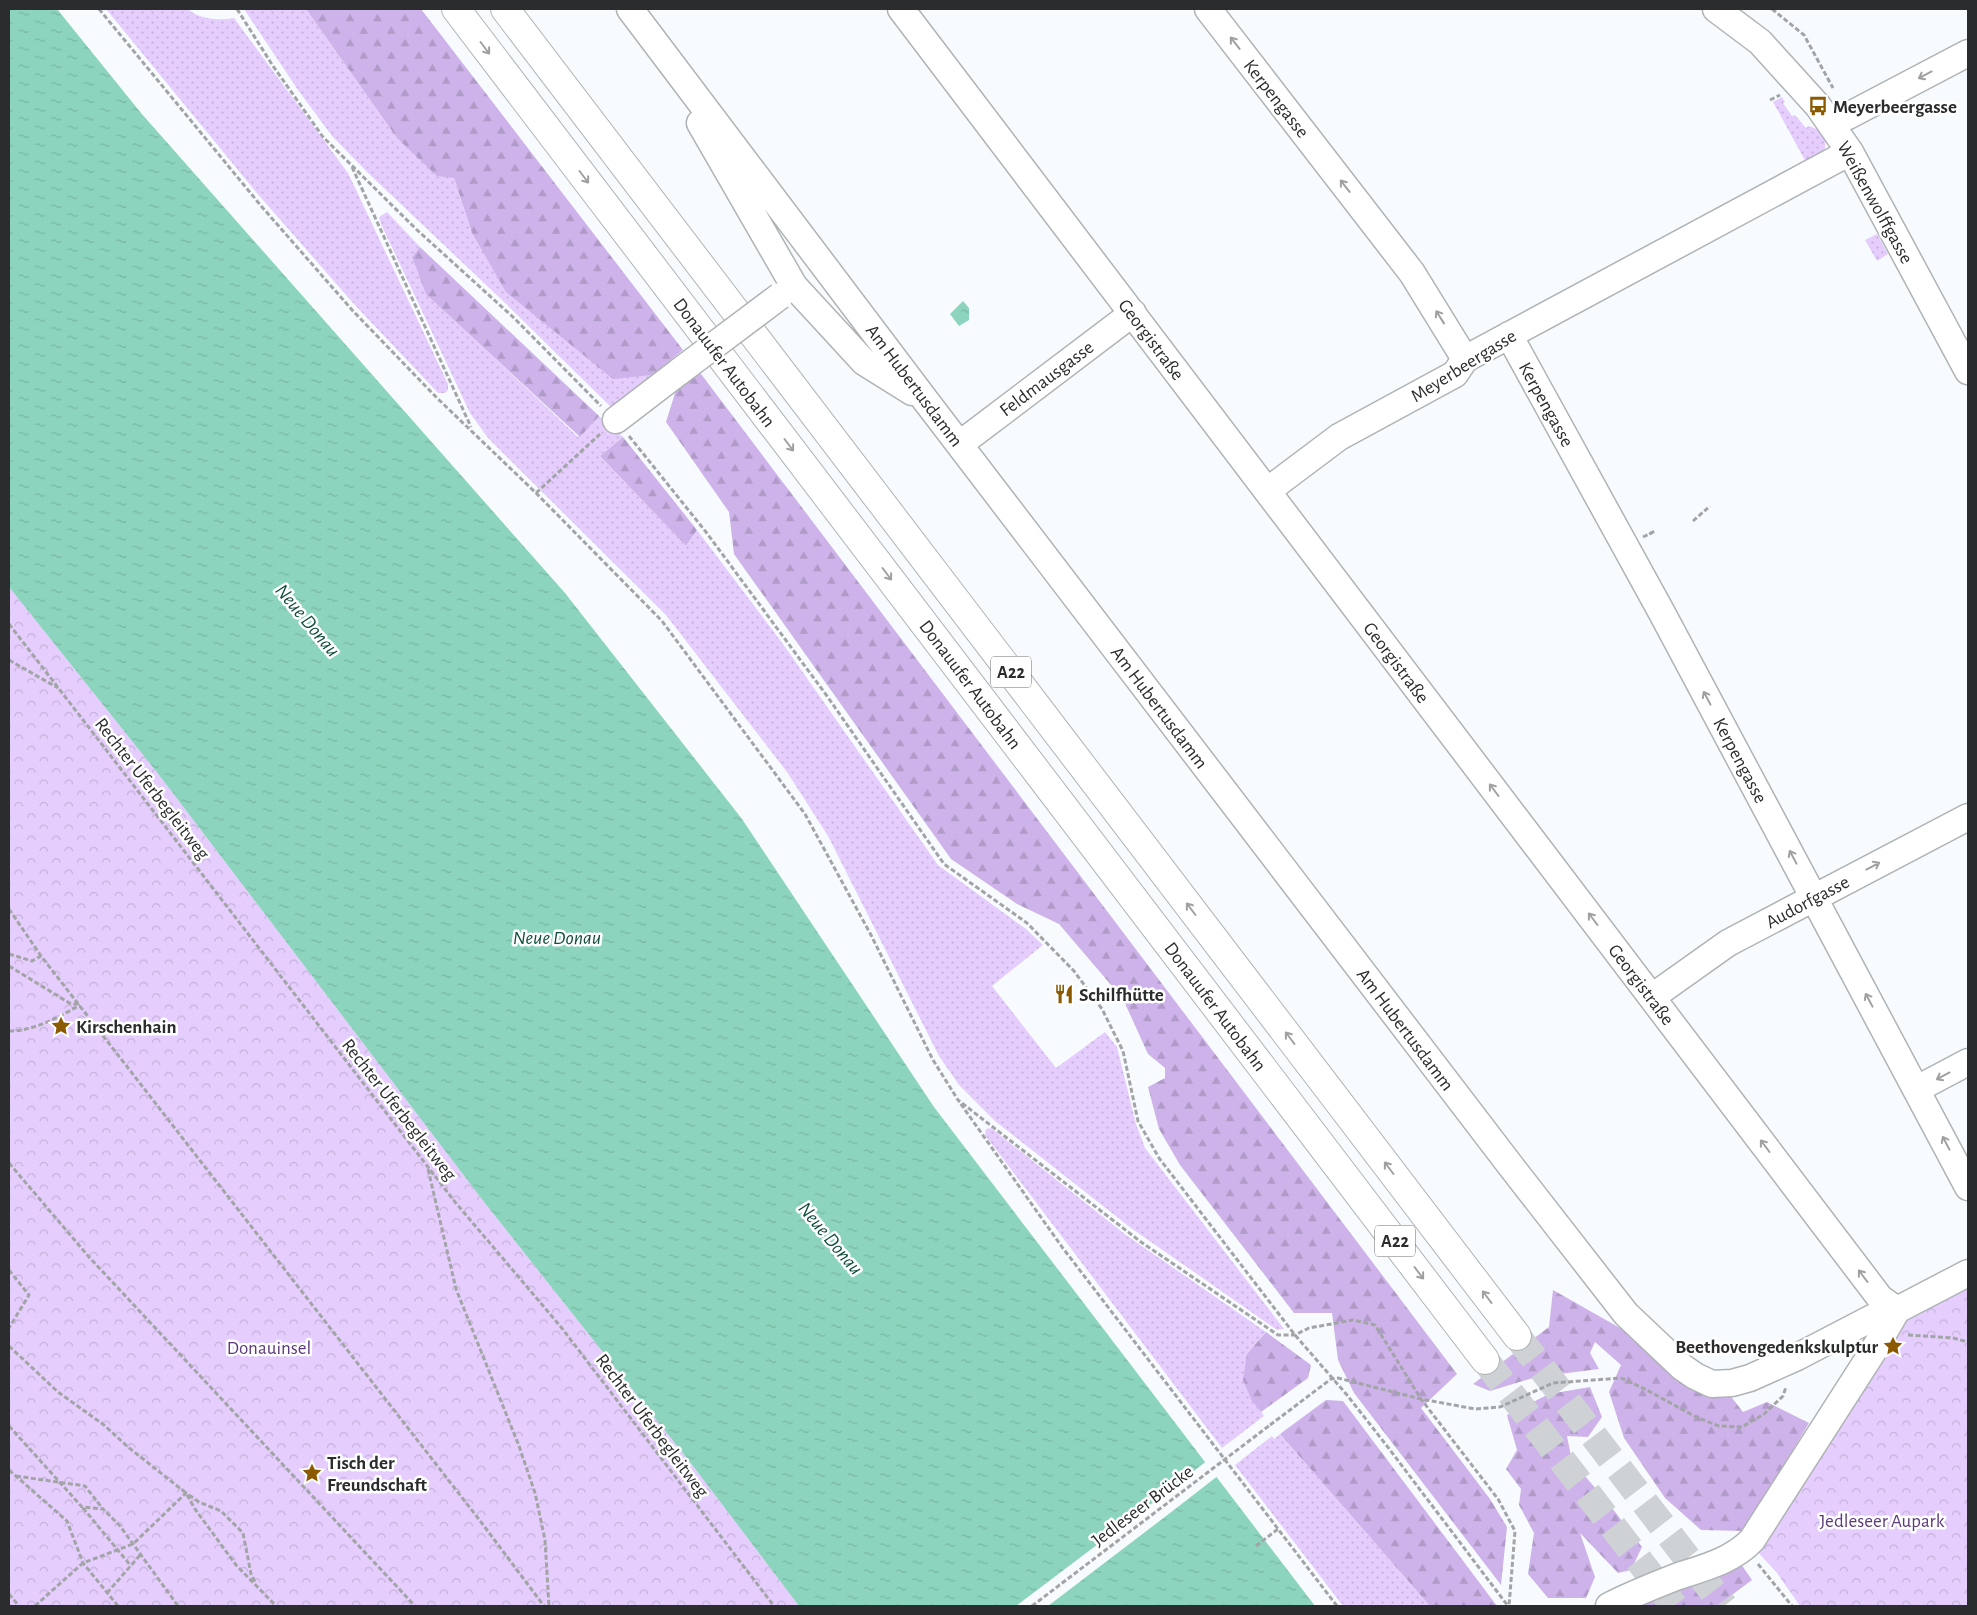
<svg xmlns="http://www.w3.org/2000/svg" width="1977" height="1615" font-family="'Alegreya Sans',sans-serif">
  <defs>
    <pattern id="grass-dots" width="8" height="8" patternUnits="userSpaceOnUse" patternTransform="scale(1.25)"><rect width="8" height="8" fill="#e5cefd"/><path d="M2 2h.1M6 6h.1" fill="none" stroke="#c5b1d9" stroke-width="1.8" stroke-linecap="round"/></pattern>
    <pattern id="forest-firs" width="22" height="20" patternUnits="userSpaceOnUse" patternTransform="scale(1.25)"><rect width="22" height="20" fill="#cdb3e9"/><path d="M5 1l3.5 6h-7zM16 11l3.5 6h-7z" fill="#b09ac8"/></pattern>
    <pattern id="park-crowns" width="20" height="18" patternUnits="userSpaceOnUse" patternTransform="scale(1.25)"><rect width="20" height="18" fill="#e5cefd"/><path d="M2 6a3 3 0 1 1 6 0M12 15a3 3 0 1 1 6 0" fill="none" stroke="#c5b1d9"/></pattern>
    <pattern id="water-ripples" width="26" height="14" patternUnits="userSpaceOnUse" patternTransform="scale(1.25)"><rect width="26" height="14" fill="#8cd4bd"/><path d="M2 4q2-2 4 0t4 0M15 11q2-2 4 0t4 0" fill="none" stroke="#79b6a3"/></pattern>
  </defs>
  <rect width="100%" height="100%" fill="#f8fbfe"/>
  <!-- grass -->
  <path fill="url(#grass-dots)" d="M 106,9 L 188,9 C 198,19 220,21 234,18 L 348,173 L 448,384 L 448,390 L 445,393 L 438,393 L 353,303 L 256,192 Z
    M 244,9 L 306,9 L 397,138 L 454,178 L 472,233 L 652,375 L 667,372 L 616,412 L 501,299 L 368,173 L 332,136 L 298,90 Z
    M 1782,97 L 1785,102 L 1783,103 L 1792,116 L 1795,115 L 1806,128 L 1809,126 C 1823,131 1828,137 1824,152 L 1807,164 L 1773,102 Z
    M 387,212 L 420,247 L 412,257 L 427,294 L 578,437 L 599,416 L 623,437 L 600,456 L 686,546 L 697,530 L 783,644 L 938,865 L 1026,929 L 1043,945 L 992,986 L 1056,1068 L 1105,1032 L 1117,1047 L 1136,1124 L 1145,1148 L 1284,1329 L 1277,1330 L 1131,1228 L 995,1121 L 959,1085 L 939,1056 L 828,836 L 787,772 L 666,615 L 488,438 L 470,413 L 381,224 L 379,217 Z
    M 1877,234 L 1888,254 L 1877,261 L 1865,240 Z
    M 991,1128 L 1126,1235 L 1266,1332 L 1247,1354 L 1261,1412 L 1264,1416 L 1222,1448 L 985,1135 L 986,1129 Z
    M 1280,1434 L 1430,1606 L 1343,1606 L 1235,1465 L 1272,1436 L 1274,1439 Z"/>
  <!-- forest -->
  <path fill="url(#forest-firs)" d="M 306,9 L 421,9 L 683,350 L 652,375 L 613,379 L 506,292 L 472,233 L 454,178 L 437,176 L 397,138 Z
    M 420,247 L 599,416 L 580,437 L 426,294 L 412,257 Z
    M 698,370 L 1457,1374 L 1421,1408 L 1490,1499 L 1507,1527 L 1501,1585 L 1354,1393 L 1338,1360 L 1332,1313 L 1294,1313 L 1180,1165 L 1159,1129 L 1148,1087 L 1165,1078 L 1165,1068 L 1148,1054 L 1123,999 L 1059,924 L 1017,904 L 951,859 L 734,554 L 729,512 L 666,422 L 676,390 Z
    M 623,437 L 697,530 L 686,546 L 600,456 Z
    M 1553,1290 L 1636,1337 L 1729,1394 L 1743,1412 L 1767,1402 L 1809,1423 L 1745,1531 L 1701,1530 L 1665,1498 L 1624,1438 L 1609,1392 L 1621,1365 L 1595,1342 L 1590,1353 L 1599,1369 L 1536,1377 L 1490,1391 L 1473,1384 L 1549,1327 Z
    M 1266,1332 L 1311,1365 L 1308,1378 L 1261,1412 L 1252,1401 L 1243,1380 L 1247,1354 Z
    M 1590,1387 L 1602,1417 L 1588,1437 L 1567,1436 L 1572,1461 L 1609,1504 L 1642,1547 L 1631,1570 L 1618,1573 L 1580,1533 L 1595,1577 L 1586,1598 L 1548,1598 L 1528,1574 L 1534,1533 L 1519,1505 L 1521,1489 L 1506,1469 L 1517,1450 L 1507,1415 L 1549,1394 Z
    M 1326,1400 L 1343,1401 L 1497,1606 L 1430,1606 L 1280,1434 Z
    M 1739,1561 L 1752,1580 L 1717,1606 L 1643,1606 L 1645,1599 Z"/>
  <!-- park -->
  <path fill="url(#park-crowns)" d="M 9,587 L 159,775 L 484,1202 L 693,1466 L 799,1606 L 9,1606 Z
    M 1968,1287 L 1968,1606 L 1800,1606 L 1777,1573 L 1755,1549 L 1892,1338 L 1907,1320 Z"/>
  <!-- water -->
  <path fill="url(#water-ripples)" d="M 9,9 L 57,9 L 141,113 L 565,593 L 742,819 L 934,1107 L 1315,1606 L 799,1606 L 693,1466 L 484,1202 L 159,775 L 9,587 Z
    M 963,301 L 969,308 L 969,320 L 959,326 L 950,314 Z"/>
  <!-- pier -->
  <path fill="#f8fbfe" d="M 1208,1460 L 1219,1475 L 1170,1513 L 1159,1498 Z
    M 1159,1498 L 1170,1513 L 1048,1606 L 1016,1606 Z"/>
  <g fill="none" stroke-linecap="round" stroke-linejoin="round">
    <!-- highway-tunnel -->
    <path stroke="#cfd2d4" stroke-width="28" stroke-dasharray="28 14" stroke-linecap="butt" d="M 1517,1336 L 1724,1606
      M 1485,1360 L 1674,1606"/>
    <defs>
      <path id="minor" d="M 630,9 L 926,401 L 1510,1165 L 1626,1314 L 1682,1367 L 1695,1376 L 1712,1384 L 1732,1383 L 1750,1378 L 1797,1357 L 1872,1318 L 1897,1310 L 1968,1273
        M 901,9 L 1880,1298 L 1897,1310
        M 1208,9 L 1412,273 L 1465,359
        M 1716,9 L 1760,42 L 1818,106 L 1850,152 L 1968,371
        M 700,123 L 794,286 L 864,362 L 912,392
        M 1830,123 L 1848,116 L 1968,53
        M 1509,335 L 1662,613 L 1968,1187
        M 616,420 L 680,371
        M 960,444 L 1133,313
        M 1267,491 L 1339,437 L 1455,374 L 1465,359 L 1850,152
        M 1652,997 L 1728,943 L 1968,817
        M 1917,1089 L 1968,1062
        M 1609,1606 C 1630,1595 1653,1586 1676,1577 C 1703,1568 1732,1561 1752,1540 L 1872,1353 L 1897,1310"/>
      <path id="highway" d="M 456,9 L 1485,1360
        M 505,9 L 1517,1336"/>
    </defs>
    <!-- minor casing -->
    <use href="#minor" stroke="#b0b3b6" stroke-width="29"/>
    <!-- highway casing -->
    <use href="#highway" stroke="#b0b3b6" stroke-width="30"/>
    <!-- path -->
    <path stroke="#a2a4a6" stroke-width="3" stroke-dasharray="5 2.5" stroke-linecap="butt" d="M 99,9 L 262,207 L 353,311 L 437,398 L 536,493 L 662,621 L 805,814 L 871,935 L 933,1060 L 958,1100
      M 237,9 L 273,66 L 323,137 L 416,229 L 513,317 L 601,406
      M 1772,9 L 1804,35 L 1833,88
      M 1770,100 L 1780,95
      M 352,167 L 471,427
      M 629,436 L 706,532 L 827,696 L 944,864 L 1027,923 L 1074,971 L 1102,1009 L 1123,1051 L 1138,1121 L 1159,1158 L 1295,1335 L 1347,1395 L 1387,1446 L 1508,1606
      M 536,493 L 600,434
      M 1693,521 L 1710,506
      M 1643,537 L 1655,531 L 1646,536
      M 9,624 L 455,1202 L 561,1327 L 774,1606
      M 9,660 L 58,688
      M 9,909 L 41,956 L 481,1522 L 544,1606
      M 9,954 L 32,961 L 41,956
      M 9,966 L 71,1004 L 79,1004
      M 9,1031 C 34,1031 59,1017 80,1005
      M 9,1163 L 89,1257 L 415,1606
      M 428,1169 L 456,1289 L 519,1446 L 535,1493 L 545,1540 L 549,1606
      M 9,1270 L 29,1295 L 9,1328
      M 1908,1335 L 1953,1338 L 1968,1342
      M 9,1346 L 58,1392 L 104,1425 L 128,1447 L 186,1493 L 195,1509 L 236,1565 L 276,1606
      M 1270,1425 L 1331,1379 L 1338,1378 L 1421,1399 L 1475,1409 L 1500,1407 L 1553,1383 L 1621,1378 L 1645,1389 L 1696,1417 L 1719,1426 L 1742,1427 L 1764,1414 L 1783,1396 L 1786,1387
      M 9,1426 L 82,1507 L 103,1509 L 120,1526 L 178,1606
      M 9,1470 L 67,1521 L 83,1563 L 118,1606
      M 16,1476 L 85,1486 L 103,1509
      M 83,1508 L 131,1566
      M 1256,1546 L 1278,1529
      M 1758,1564 L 1792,1606
      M 107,1593 L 141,1554
      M 9,1594 L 19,1606
      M 35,1606 L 83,1563 L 133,1544 L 186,1493 L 199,1502 L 221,1511 L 243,1533 L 251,1574 L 256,1584
      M 1337,1606 L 1062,1247 L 958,1100 L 1141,1242 L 1278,1335 L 1295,1335 L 1309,1328 L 1353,1320 L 1375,1325 L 1421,1399 L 1498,1499 L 1515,1531 L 1509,1606"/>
    <!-- minor -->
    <use href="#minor" stroke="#fff" stroke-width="26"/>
    <!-- highway -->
    <use href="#highway" stroke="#fff" stroke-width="28"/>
    <defs>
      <path id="minor-bridge" d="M 680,371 L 780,296"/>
    </defs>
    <!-- minor-bridge casing -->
    <use href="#minor-bridge" stroke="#b0b3b6" stroke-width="29" stroke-linecap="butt"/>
    <!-- path-bridge -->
    <path stroke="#a2a4a6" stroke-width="3" stroke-dasharray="5 2.5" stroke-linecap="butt" d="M 1032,1606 L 1270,1425"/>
    <!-- minor-bridge -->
    <use href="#minor-bridge" stroke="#fff" stroke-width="26"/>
  </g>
  <!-- one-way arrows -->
  <defs><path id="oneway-shaft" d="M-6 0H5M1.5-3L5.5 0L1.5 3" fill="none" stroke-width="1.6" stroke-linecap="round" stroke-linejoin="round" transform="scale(1.25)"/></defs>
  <g stroke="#a0a0a0">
    <use href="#oneway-shaft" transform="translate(1235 43) rotate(-128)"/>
    <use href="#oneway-shaft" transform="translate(485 48) rotate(53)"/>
    <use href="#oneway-shaft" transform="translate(1925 75) rotate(152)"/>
    <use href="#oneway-shaft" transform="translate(584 177) rotate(53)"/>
    <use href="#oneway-shaft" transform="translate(1345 186) rotate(-128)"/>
    <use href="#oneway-shaft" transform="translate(1440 317) rotate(-122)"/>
    <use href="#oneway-shaft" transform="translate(789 445) rotate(53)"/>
    <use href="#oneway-shaft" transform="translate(887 574) rotate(53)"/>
    <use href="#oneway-shaft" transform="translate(1707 698) rotate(-118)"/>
    <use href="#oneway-shaft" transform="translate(1494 790) rotate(-127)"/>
    <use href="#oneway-shaft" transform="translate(1793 857) rotate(-118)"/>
    <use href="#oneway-shaft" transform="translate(1873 866) rotate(-28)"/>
    <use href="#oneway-shaft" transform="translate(1191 909) rotate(-127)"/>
    <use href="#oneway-shaft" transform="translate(1593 919) rotate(-127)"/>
    <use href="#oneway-shaft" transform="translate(1869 1000) rotate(-118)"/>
    <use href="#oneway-shaft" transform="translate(1290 1038) rotate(-127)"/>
    <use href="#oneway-shaft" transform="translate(1943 1076) rotate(152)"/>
    <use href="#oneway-shaft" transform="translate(1946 1143) rotate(-118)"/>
    <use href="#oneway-shaft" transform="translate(1765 1146) rotate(-127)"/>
    <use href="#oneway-shaft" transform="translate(1389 1168) rotate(-127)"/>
    <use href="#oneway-shaft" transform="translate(1419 1273) rotate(53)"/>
    <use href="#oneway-shaft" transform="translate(1863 1276) rotate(-127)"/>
    <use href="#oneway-shaft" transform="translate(1487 1297) rotate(-127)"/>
  </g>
  <!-- icons -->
  <defs>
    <symbol id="bus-bare" viewBox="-9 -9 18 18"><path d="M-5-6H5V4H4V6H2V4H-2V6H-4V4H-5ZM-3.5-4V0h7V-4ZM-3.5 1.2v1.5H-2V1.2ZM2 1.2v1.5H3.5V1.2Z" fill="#8a5900" stroke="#fff" stroke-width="2.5" paint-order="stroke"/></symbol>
    <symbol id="restaurant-bare" viewBox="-9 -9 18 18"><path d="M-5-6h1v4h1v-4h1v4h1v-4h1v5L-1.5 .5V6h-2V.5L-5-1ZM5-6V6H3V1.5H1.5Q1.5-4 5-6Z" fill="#8a5900" stroke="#fff" stroke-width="2.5" paint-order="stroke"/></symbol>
    <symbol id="sight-bare" viewBox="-9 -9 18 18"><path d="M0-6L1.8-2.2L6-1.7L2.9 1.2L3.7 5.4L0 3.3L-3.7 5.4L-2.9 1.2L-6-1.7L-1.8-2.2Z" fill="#8a5900" stroke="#fff" stroke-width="2.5" paint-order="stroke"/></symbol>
  </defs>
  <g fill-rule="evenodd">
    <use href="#bus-bare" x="1804" y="92" width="28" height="28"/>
    <use href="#restaurant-bare" x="1050" y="980" width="28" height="28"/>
    <use href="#sight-bare" x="47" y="1012" width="28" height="28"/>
    <use href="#sight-bare" x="1879" y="1332" width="28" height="28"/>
    <use href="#sight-bare" x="298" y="1459" width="28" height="28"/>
  </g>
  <g text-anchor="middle" stroke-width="5" stroke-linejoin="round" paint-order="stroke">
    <!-- shield labels -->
    <g fill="#fff" stroke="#6b6b6c" stroke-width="1">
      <rect x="991" y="656.5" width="40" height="31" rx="4"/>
      <rect x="1375" y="1225.5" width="40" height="31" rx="4"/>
    </g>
    <g font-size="18" font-weight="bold" fill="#2b2c2d">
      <text x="1011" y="678">A22</text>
      <text x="1395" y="1247">A22</text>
    </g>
    <!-- street labels -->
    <g font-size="19" fill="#2b2c2d" stroke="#fff">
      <text transform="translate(1277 98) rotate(52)" y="7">Kerpengasse</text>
      <text transform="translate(1876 202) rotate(61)" y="7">Weißenwolffgasse</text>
      <text transform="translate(1152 339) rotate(53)" y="7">Georgistraße</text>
      <text transform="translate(725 362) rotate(53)" y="7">Donauufer Autobahn</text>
      <text transform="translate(1463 365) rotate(-32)" y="7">Meyerbeergasse</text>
      <text transform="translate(1046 378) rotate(-37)" y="7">Feldmausgasse</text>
      <text transform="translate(915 385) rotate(53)" y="7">Am Hubertusdamm</text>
      <text transform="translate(1547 404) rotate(61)" y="7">Kerpengasse</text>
      <text transform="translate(1397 662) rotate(53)" y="7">Georgistraße</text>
      <text transform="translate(971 684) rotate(53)" y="7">Donauufer Autobahn</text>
      <text transform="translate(1160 707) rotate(53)" y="7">Am Hubertusdamm</text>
      <text transform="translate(1741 760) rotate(62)" y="7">Kerpengasse</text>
      <text transform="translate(153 788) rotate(52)" y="7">Rechter Uferbegleitweg</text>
      <text transform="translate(1807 901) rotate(-28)" y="7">Audorfgasse</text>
      <text transform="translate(1642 984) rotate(53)" y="7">Georgistraße</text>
      <text transform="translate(1216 1006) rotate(53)" y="7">Donauufer Autobahn</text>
      <text transform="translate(1406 1029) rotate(53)" y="7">Am Hubertusdamm</text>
      <text transform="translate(400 1109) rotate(52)" y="7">Rechter Uferbegleitweg</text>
      <text transform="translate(653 1425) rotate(53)" y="7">Rechter Uferbegleitweg</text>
      <text transform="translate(1142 1505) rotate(-37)" y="7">Jedleseer Brücke</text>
    </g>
    <!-- poi labels -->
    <g font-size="19" font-weight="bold" fill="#2b2c2d" stroke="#fff" text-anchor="start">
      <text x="1833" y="113">Meyerbeergasse</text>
      <text x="1079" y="1001">Schilfhütte</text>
      <text x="76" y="1033">Kirschenhain</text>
      <text x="1878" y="1353" text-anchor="end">Beethovengedenkskulptur</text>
      <text x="327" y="1469">Tisch der<tspan x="327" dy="22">Freundschaft</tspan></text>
    </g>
    <!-- park labels -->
    <g font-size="19" fill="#5d3a7b" stroke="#fff">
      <text x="269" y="1354">Donauinsel</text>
      <text x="1882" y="1527">Jedleseer Aupark</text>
    </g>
    <!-- water labels -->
    <g font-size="20" font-style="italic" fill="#104d3e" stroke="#fff">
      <text transform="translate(308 620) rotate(50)" y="7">Neue Donau</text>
      <text x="557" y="944">Neue Donau</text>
      <text transform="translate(831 1238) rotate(50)" y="7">Neue Donau</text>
    </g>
  </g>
  <!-- border -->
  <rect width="1977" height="1615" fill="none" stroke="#2b2c2d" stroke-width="20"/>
</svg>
